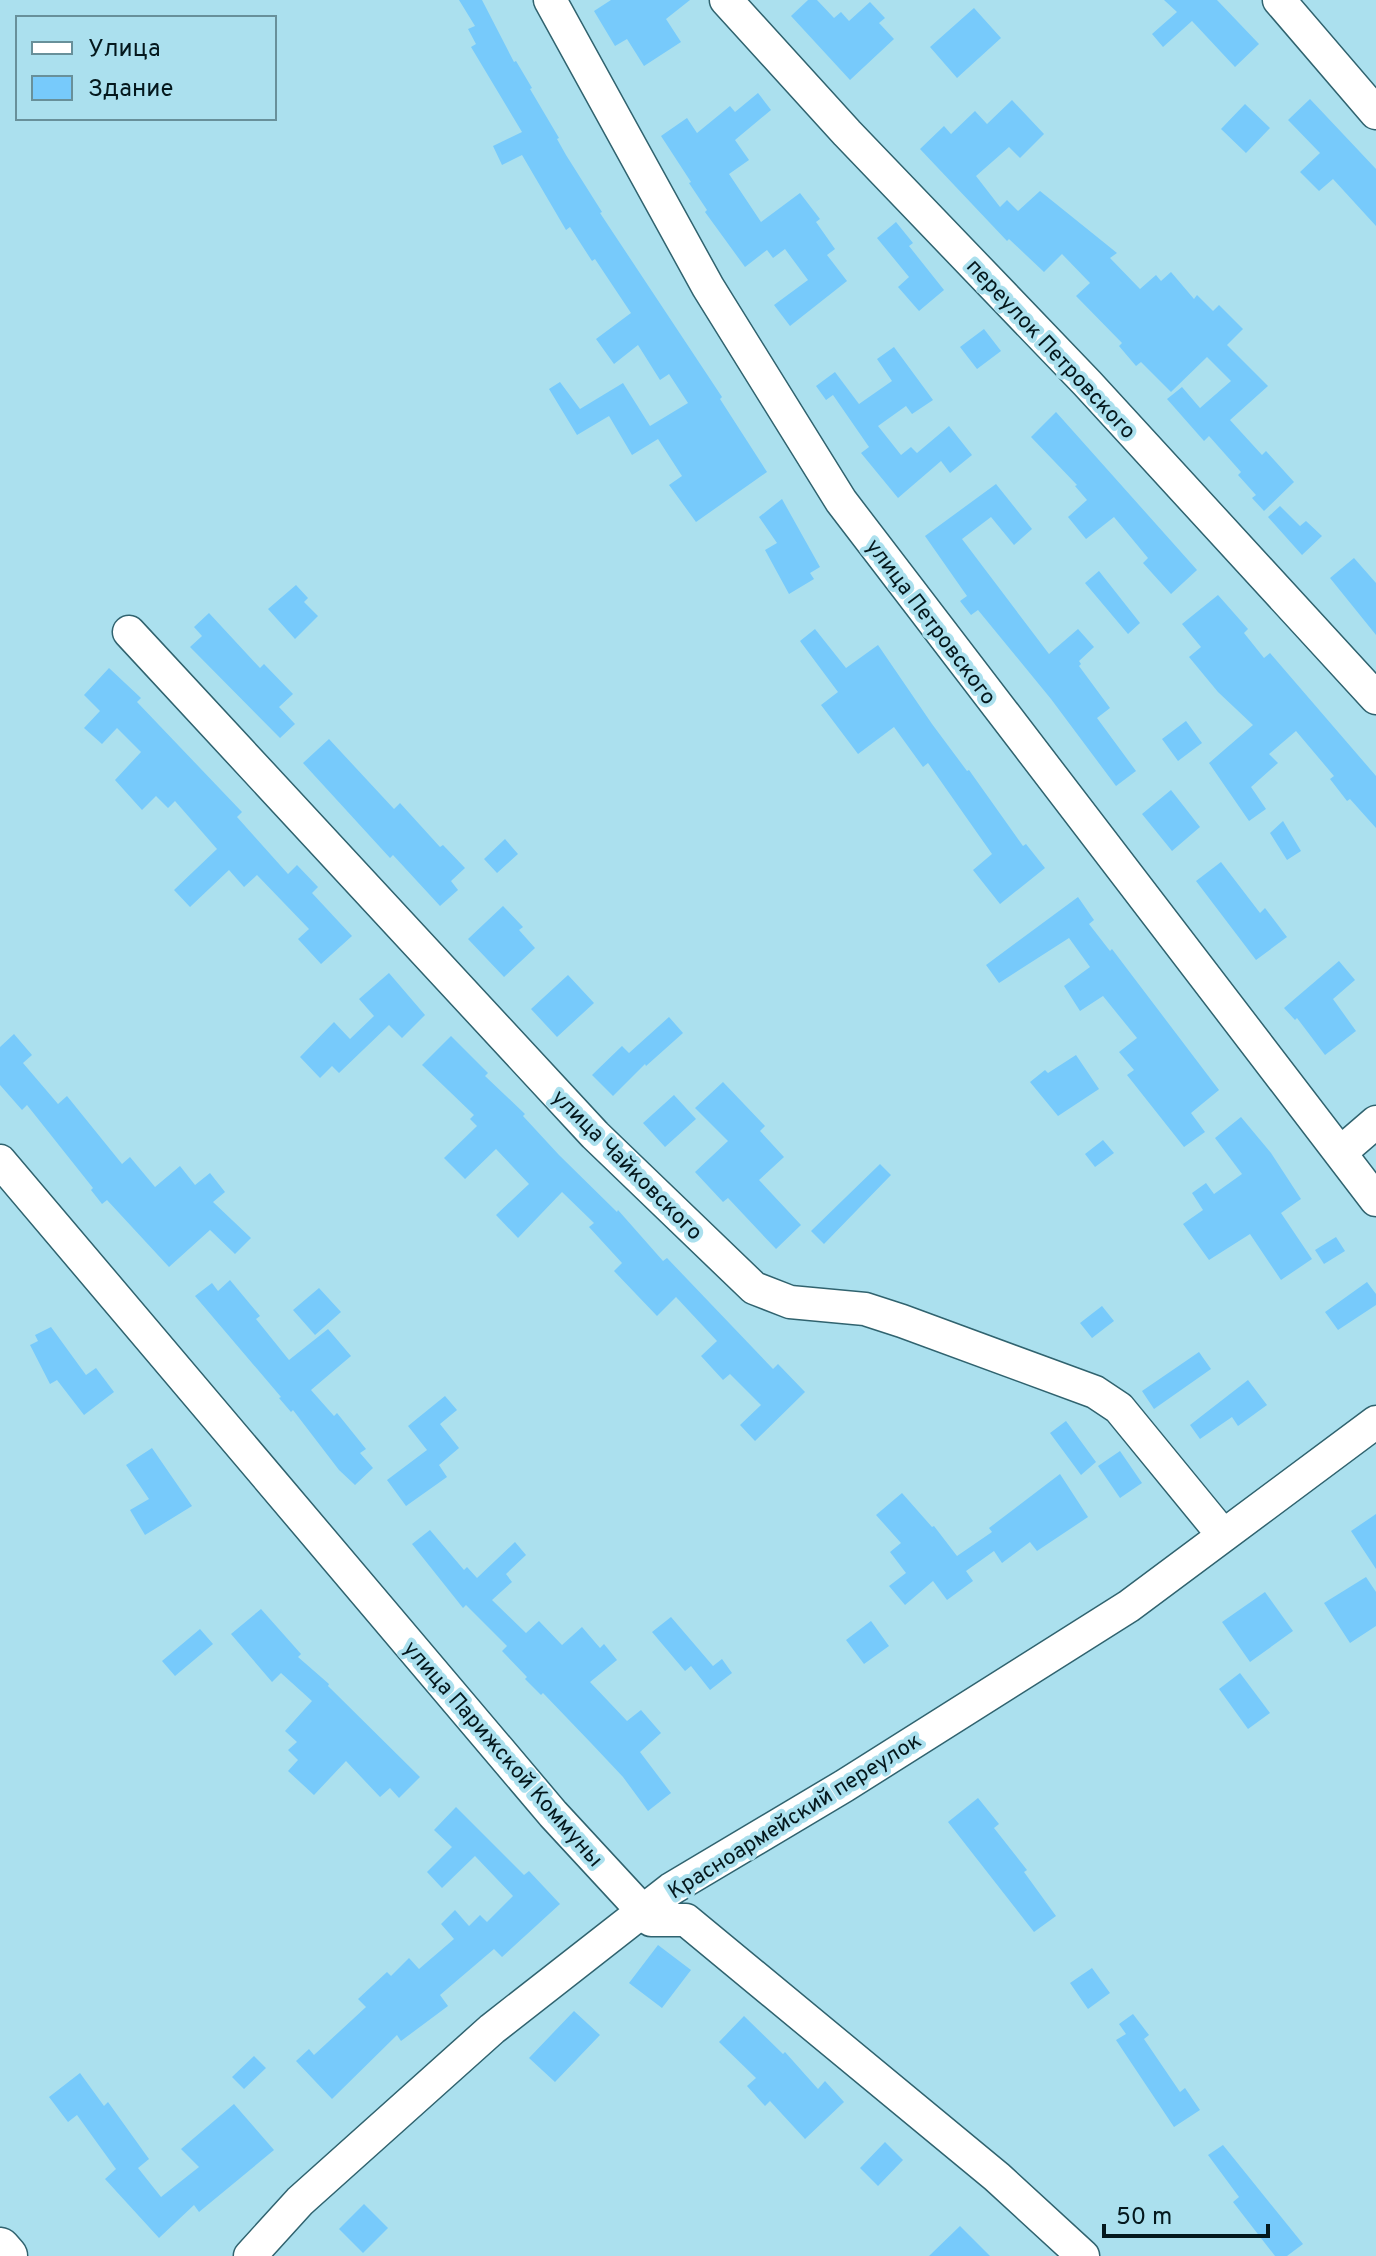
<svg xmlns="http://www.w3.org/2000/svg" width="1376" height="2256" font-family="Overpass,sans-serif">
  <rect width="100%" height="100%" fill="#abe0ee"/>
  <!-- building -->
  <path fill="#77cafb" d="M 459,0 L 482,0 L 514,62 L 516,61 L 532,88 L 530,89 L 559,138 L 557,139 L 566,155 L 602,212 L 600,213 L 722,397 L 720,399 L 767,472 L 696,522 L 669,485 L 682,476 L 658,439 L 632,455 L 609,416 L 577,435 L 549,389 L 560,382 L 580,409 L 623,383 L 650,426 L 688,403 L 669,374 L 660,380 L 638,345 L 614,364 L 596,339 L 631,313 L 595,259 L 592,261 L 570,227 L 566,230 L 522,155 L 502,165 L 493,146 L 522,132 L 471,47 L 476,44 L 468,29 L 475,26 Z
    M 611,0 L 690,0 L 666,19 L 681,42 L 644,66 L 627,39 L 615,46 L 594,11 Z
    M 808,0 L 817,0 L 834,18 L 841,12 L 849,21 L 870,2 L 885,18 L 879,23 L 894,39 L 850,80 L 791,16 Z
    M 1164,0 L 1217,0 L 1259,44 L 1235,67 L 1192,21 L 1163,47 L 1152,34 L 1177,12 Z
    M 974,8 L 1001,38 L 957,78 L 930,47 Z
    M 758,93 L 771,110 L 735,140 L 749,160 L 729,174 L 761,222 L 800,193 L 820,219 L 816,222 L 835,249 L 827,255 L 847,281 L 790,326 L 774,305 L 808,280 L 785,249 L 773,258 L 767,250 L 745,267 L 705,212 L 707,210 L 689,183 L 691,182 L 661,136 L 687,118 L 697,133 L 730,106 L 735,112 Z
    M 1310,99 L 1376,169 L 1376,226 L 1333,179 L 1319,191 L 1300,172 L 1320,153 L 1288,120 Z
    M 1012,100 L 1044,134 L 1020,158 L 1009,147 L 976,176 L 1000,207 L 1007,200 L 1018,211 L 1040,191 L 1117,253 L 1110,258 L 1140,289 L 1156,275 L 1161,281 L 1171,272 L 1194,299 L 1197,295 L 1213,311 L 1219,305 L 1243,329 L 1227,345 L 1268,386 L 1230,420 L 1262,455 L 1266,451 L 1294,482 L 1264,511 L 1252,498 L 1256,495 L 1238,475 L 1241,472 L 1209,436 L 1204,441 L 1167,399 L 1182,387 L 1200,408 L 1231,381 L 1207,357 L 1171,392 L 1141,362 L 1136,366 L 1119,346 L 1122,343 L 1076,296 L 1090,283 L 1062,254 L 1044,272 L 1009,239 L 1007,241 L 920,149 L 944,126 L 951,134 L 975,111 L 987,124 Z
    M 1245,104 L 1270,128 L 1246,153 L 1221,129 Z
    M 896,222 L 913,243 L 909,246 L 944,290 L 919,311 L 898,287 L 909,277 L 877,238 Z
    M 984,329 L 1001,351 L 977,369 L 960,347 Z
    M 894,347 L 933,400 L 912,414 L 906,406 L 878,426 L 901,455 L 911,447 L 917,453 L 949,426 L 972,455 L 950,473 L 941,461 L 898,498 L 861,453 L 869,447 L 833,395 L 826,400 L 816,386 L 835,372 L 859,404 L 892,381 L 877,359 Z
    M 1056,412 L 1197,570 L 1171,594 L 1143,563 L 1148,558 L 1114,517 L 1086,539 L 1068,517 L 1087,500 L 1075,486 L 1077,485 L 1031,437 Z
    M 996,484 L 1032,529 L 1014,545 L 991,517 L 962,539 L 1049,654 L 1078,629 L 1094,647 L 1079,661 L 1081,664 L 1079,666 L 1110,708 L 1097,718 L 1136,771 L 1116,786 L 1051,699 L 978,610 L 971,615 L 960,601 L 967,596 L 925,536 Z
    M 782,499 L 820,567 L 810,573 L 814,579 L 789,594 L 765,550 L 777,543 L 759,517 Z
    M 1280,506 L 1300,526 L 1306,521 L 1322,536 L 1302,555 L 1268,517 Z
    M 1354,558 L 1376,583 L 1376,635 L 1330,578 Z
    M 1099,571 L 1140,623 L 1128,634 L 1085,583 Z
    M 296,585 L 308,598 L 304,602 L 318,616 L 295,639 L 268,609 Z
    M 1218,595 L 1248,629 L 1244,633 L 1264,658 L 1270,653 L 1376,776 L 1376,828 L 1350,799 L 1347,801 L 1330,779 L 1334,776 L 1296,731 L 1269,754 L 1278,763 L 1251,787 L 1266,809 L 1249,821 L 1209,763 L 1253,725 L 1218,692 L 1189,657 L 1201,647 L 1182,624 Z
    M 209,613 L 260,668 L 264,664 L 293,694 L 279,707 L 295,724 L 280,738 L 190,647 L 202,636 L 194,627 Z
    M 815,629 L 846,668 L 878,645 L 932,724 L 967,771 L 969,770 L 1023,846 L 1026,844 L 1045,868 L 1000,904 L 973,870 L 992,854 L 928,763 L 923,767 L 894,727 L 858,754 L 821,705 L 838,692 L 800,641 Z
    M 109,668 L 141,698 L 137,702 L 242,812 L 237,817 L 288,874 L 297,865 L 318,887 L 312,893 L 352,936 L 321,964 L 298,939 L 309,929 L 257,875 L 244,887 L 229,870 L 190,907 L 174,890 L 217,849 L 175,801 L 168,808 L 156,796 L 142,810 L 115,780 L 141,752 L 117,728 L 102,744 L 84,728 L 100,711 L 84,695 Z
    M 1186,721 L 1202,743 L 1178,761 L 1162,739 Z
    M 329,739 L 394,809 L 400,803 L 440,847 L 443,845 L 465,868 L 451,881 L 458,890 L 440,906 L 393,855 L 390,858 L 303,763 Z
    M 1171,790 L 1200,827 L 1172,851 L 1142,814 Z
    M 1283,821 L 1301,851 L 1287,860 L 1270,833 Z
    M 505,839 L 518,854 L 497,873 L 484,859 Z
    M 1221,862 L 1260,913 L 1265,908 L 1287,937 L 1256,960 L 1196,881 Z
    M 1078,897 L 1094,920 L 1089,924 L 1110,951 L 1112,949 L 1219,1090 L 1191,1113 L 1205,1132 L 1184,1147 L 1127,1075 L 1134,1070 L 1119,1052 L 1137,1038 L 1103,996 L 1080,1011 L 1064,986 L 1090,967 L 1069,938 L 999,983 L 986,965 Z
    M 503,906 L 523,927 L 519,930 L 535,948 L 504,977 L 468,939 Z
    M 1339,961 L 1355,980 L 1333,999 L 1356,1031 L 1325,1055 L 1297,1018 L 1295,1020 L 1284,1008 Z
    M 389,973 L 425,1015 L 402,1038 L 389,1025 L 339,1073 L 332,1066 L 320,1078 L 300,1057 L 334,1022 L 350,1039 L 374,1016 L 359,999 Z
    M 568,975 L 594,1003 L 557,1037 L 531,1009 Z
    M 669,1017 L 683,1033 L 646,1066 L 645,1064 L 613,1096 L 592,1075 L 622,1046 L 629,1053 Z
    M 14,1034 L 32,1055 L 23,1063 L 58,1104 L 67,1096 L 122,1164 L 130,1157 L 155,1187 L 180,1166 L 195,1185 L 210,1173 L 225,1192 L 213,1202 L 251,1238 L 235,1254 L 210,1230 L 169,1267 L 107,1200 L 102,1204 L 91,1190 L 93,1188 L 27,1105 L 22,1110 L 0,1085 L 0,1047 Z
    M 451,1036 L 488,1073 L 485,1076 L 525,1114 L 523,1116 L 559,1155 L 617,1212 L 618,1210 L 663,1261 L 667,1258 L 773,1369 L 778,1364 L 805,1392 L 755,1441 L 740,1425 L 761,1405 L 730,1374 L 723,1380 L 701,1356 L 717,1341 L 676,1297 L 657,1316 L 614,1271 L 622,1263 L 589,1227 L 594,1223 L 562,1192 L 518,1238 L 496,1215 L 529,1184 L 496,1149 L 465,1179 L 444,1158 L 477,1126 L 470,1119 L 474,1115 L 422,1065 Z
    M 1076,1055 L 1099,1089 L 1058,1116 L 1030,1082 L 1045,1070 L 1048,1073 Z
    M 723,1082 L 765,1126 L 760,1131 L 784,1157 L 759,1180 L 801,1225 L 776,1249 L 728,1198 L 723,1202 L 695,1172 L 728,1141 L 695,1108 Z
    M 674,1095 L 696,1119 L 665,1147 L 643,1123 Z
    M 1241,1117 L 1271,1153 L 1301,1199 L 1281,1213 L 1312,1259 L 1281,1280 L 1250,1234 L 1209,1260 L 1183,1224 L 1203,1210 L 1192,1193 L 1206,1183 L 1214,1194 L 1242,1174 L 1215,1138 Z
    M 1103,1140 L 1114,1153 L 1095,1167 L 1085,1154 Z
    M 880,1164 L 891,1175 L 824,1244 L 811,1231 Z
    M 1336,1237 L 1345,1251 L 1324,1264 L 1315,1250 Z
    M 230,1280 L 260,1316 L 256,1319 L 289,1360 L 328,1329 L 351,1356 L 311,1390 L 334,1416 L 337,1413 L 366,1449 L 360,1453 L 373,1468 L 355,1485 L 339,1470 L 293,1410 L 291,1412 L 279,1398 L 281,1397 L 195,1296 L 212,1283 L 218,1291 Z
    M 1367,1282 L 1376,1294 L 1376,1305 L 1338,1330 L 1325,1312 Z
    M 319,1288 L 341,1312 L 315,1335 L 293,1310 Z
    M 1102,1306 L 1114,1321 L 1092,1338 L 1080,1323 Z
    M 51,1327 L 86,1375 L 96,1368 L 114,1392 L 84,1415 L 57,1380 L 50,1384 L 30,1345 L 38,1341 L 35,1335 Z
    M 1199,1352 L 1211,1369 L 1154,1409 L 1142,1391 Z
    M 1248,1380 L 1267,1405 L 1238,1426 L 1232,1417 L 1200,1439 L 1190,1425 Z
    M 445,1396 L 457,1410 L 440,1424 L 459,1448 L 439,1465 L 447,1477 L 406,1506 L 387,1480 L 427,1450 L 408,1426 Z
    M 1066,1421 L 1096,1462 L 1081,1475 L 1050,1433 Z
    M 152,1448 L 192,1506 L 145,1535 L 130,1510 L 149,1499 L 126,1465 Z
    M 1120,1451 L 1142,1483 L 1120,1498 L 1098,1466 Z
    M 1060,1474 L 1088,1517 L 1037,1551 L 1030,1542 L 1002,1563 L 994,1551 L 966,1571 L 973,1581 L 947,1600 L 933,1581 L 905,1605 L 889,1586 L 906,1573 L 890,1552 L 901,1543 L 876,1515 L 902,1493 L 932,1527 L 934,1526 L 957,1556 L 992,1532 L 989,1528 Z
    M 1376,1514 L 1376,1569 L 1351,1531 Z
    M 430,1530 L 464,1570 L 467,1567 L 477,1578 L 515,1542 L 526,1555 L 506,1574 L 512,1582 L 492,1600 L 526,1633 L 539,1621 L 562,1645 L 582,1627 L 600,1648 L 604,1644 L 617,1660 L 590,1682 L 627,1721 L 641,1710 L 661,1733 L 640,1752 L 671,1793 L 648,1811 L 623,1777 L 591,1743 L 543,1693 L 541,1695 L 525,1679 L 527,1677 L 502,1651 L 507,1646 L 466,1605 L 463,1608 L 412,1544 Z
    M 1366,1577 L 1376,1592 L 1376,1626 L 1350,1643 L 1324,1603 Z
    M 1265,1592 L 1293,1631 L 1250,1662 L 1222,1622 Z
    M 261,1609 L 301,1654 L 298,1657 L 329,1684 L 328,1686 L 420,1777 L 399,1798 L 390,1788 L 380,1797 L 346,1761 L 314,1795 L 288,1771 L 298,1760 L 288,1750 L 297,1742 L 285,1731 L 312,1701 L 281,1673 L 272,1682 L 231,1634 Z
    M 671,1617 L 713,1666 L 722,1659 L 732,1673 L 710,1690 L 691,1666 L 685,1671 L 652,1632 Z
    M 871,1621 L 889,1646 L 864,1664 L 846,1640 Z
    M 200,1629 L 213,1644 L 175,1676 L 162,1661 Z
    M 1240,1673 L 1270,1713 L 1248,1729 L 1219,1689 Z
    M 978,1798 L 999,1824 L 994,1828 L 1027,1870 L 1024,1872 L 1056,1916 L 1034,1932 L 948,1822 Z
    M 456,1807 L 524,1875 L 529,1871 L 560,1904 L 502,1957 L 494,1949 L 440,1995 L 448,2006 L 401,2041 L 397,2035 L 332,2099 L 296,2061 L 309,2049 L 314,2055 L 366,2007 L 358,1999 L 387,1972 L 391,1976 L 409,1958 L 419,1969 L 454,1939 L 441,1924 L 455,1910 L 469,1926 L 480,1915 L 487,1922 L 513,1896 L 475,1856 L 442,1888 L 427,1872 L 452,1847 L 434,1830 Z
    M 658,1945 L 691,1970 L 662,2008 L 629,1983 Z
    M 1092,1968 L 1110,1993 L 1088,2009 L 1070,1983 Z
    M 574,2011 L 600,2035 L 555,2082 L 529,2058 Z
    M 1133,2014 L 1149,2035 L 1144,2039 L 1180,2092 L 1185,2088 L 1200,2110 L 1174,2127 L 1116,2040 L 1126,2034 L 1119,2024 Z
    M 744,2016 L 783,2054 L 785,2052 L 818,2089 L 825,2081 L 844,2102 L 805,2139 L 770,2101 L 765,2106 L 747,2086 L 756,2078 L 719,2042 Z
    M 254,2056 L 266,2068 L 244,2089 L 232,2077 Z
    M 80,2073 L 104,2106 L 108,2102 L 149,2159 L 138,2168 L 161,2197 L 199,2167 L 181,2149 L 234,2104 L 274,2150 L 199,2212 L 194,2205 L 159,2238 L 105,2179 L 116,2169 L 77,2115 L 68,2122 L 49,2097 Z
    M 885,2142 L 903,2160 L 878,2186 L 860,2168 Z
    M 1223,2145 L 1303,2244 L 1287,2256 L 1275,2256 L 1233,2202 L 1239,2197 L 1208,2155 Z
    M 364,2204 L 388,2228 L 363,2253 L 339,2229 Z
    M 960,2226 L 990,2256 L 929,2256 Z"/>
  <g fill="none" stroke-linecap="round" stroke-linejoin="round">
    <defs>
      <path id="minor" d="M 550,0 L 708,287 L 841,501 L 1376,1200
        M 726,0 L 847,133 L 1087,383 L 1376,698
        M 1279,0 L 1376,113
        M 129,632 L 595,1135 L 754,1288 L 790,1302 L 865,1309 L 902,1321 L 1095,1392 L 1119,1408 L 1223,1535
        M 1340,1153 L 1376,1122
        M 0,1161 L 553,1814 L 651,1920 L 686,1920 L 997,2177 L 1083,2256
        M 250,2256 L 300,2201 L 492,2029 L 671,1889 L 844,1786 L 1129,1606 L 1376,1422"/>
      <path id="major" d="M 0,2248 L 7,2256"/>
    </defs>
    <!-- minor casing -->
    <use href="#minor" stroke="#30636f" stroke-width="35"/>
    <!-- major casing -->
    <use href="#major" stroke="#30636f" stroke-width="43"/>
    <!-- minor -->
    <use href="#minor" stroke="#fff" stroke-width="32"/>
    <!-- major -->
    <use href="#major" stroke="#fff" stroke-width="40"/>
  </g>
  <g text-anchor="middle" stroke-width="8" stroke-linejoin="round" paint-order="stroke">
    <!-- street labels -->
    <g font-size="22" fill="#04181d" stroke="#abe0ee">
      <text transform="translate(1052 348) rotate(47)" y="8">переулок Петровского</text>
      <text transform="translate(932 621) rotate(53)" y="8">улица Петровского</text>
      <text transform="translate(628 1164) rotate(45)" y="8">улица Чайковского</text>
      <text transform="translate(504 1753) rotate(49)" y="8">улица Парижской Коммуны</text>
      <text transform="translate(794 1815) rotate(-32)" y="8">Красноармейский переулок</text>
    </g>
  </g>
  <!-- legend -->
  <rect x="16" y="16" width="260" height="104" fill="#abe0ee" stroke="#68909a" stroke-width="2"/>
  <rect x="32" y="42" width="40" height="12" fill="#ffffff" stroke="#68909a" stroke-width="2"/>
  <text x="88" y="56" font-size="24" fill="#04181d">Улица</text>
  <rect x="32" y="76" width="40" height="24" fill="#77cafb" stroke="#68909a" stroke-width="2"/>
  <text x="88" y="96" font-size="24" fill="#04181d">Здание</text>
  <!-- scale -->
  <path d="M1104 2224v12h164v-12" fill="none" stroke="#04181d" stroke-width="4"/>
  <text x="1116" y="2224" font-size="24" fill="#04181d" stroke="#abe0ee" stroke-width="6" paint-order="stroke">50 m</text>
</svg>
